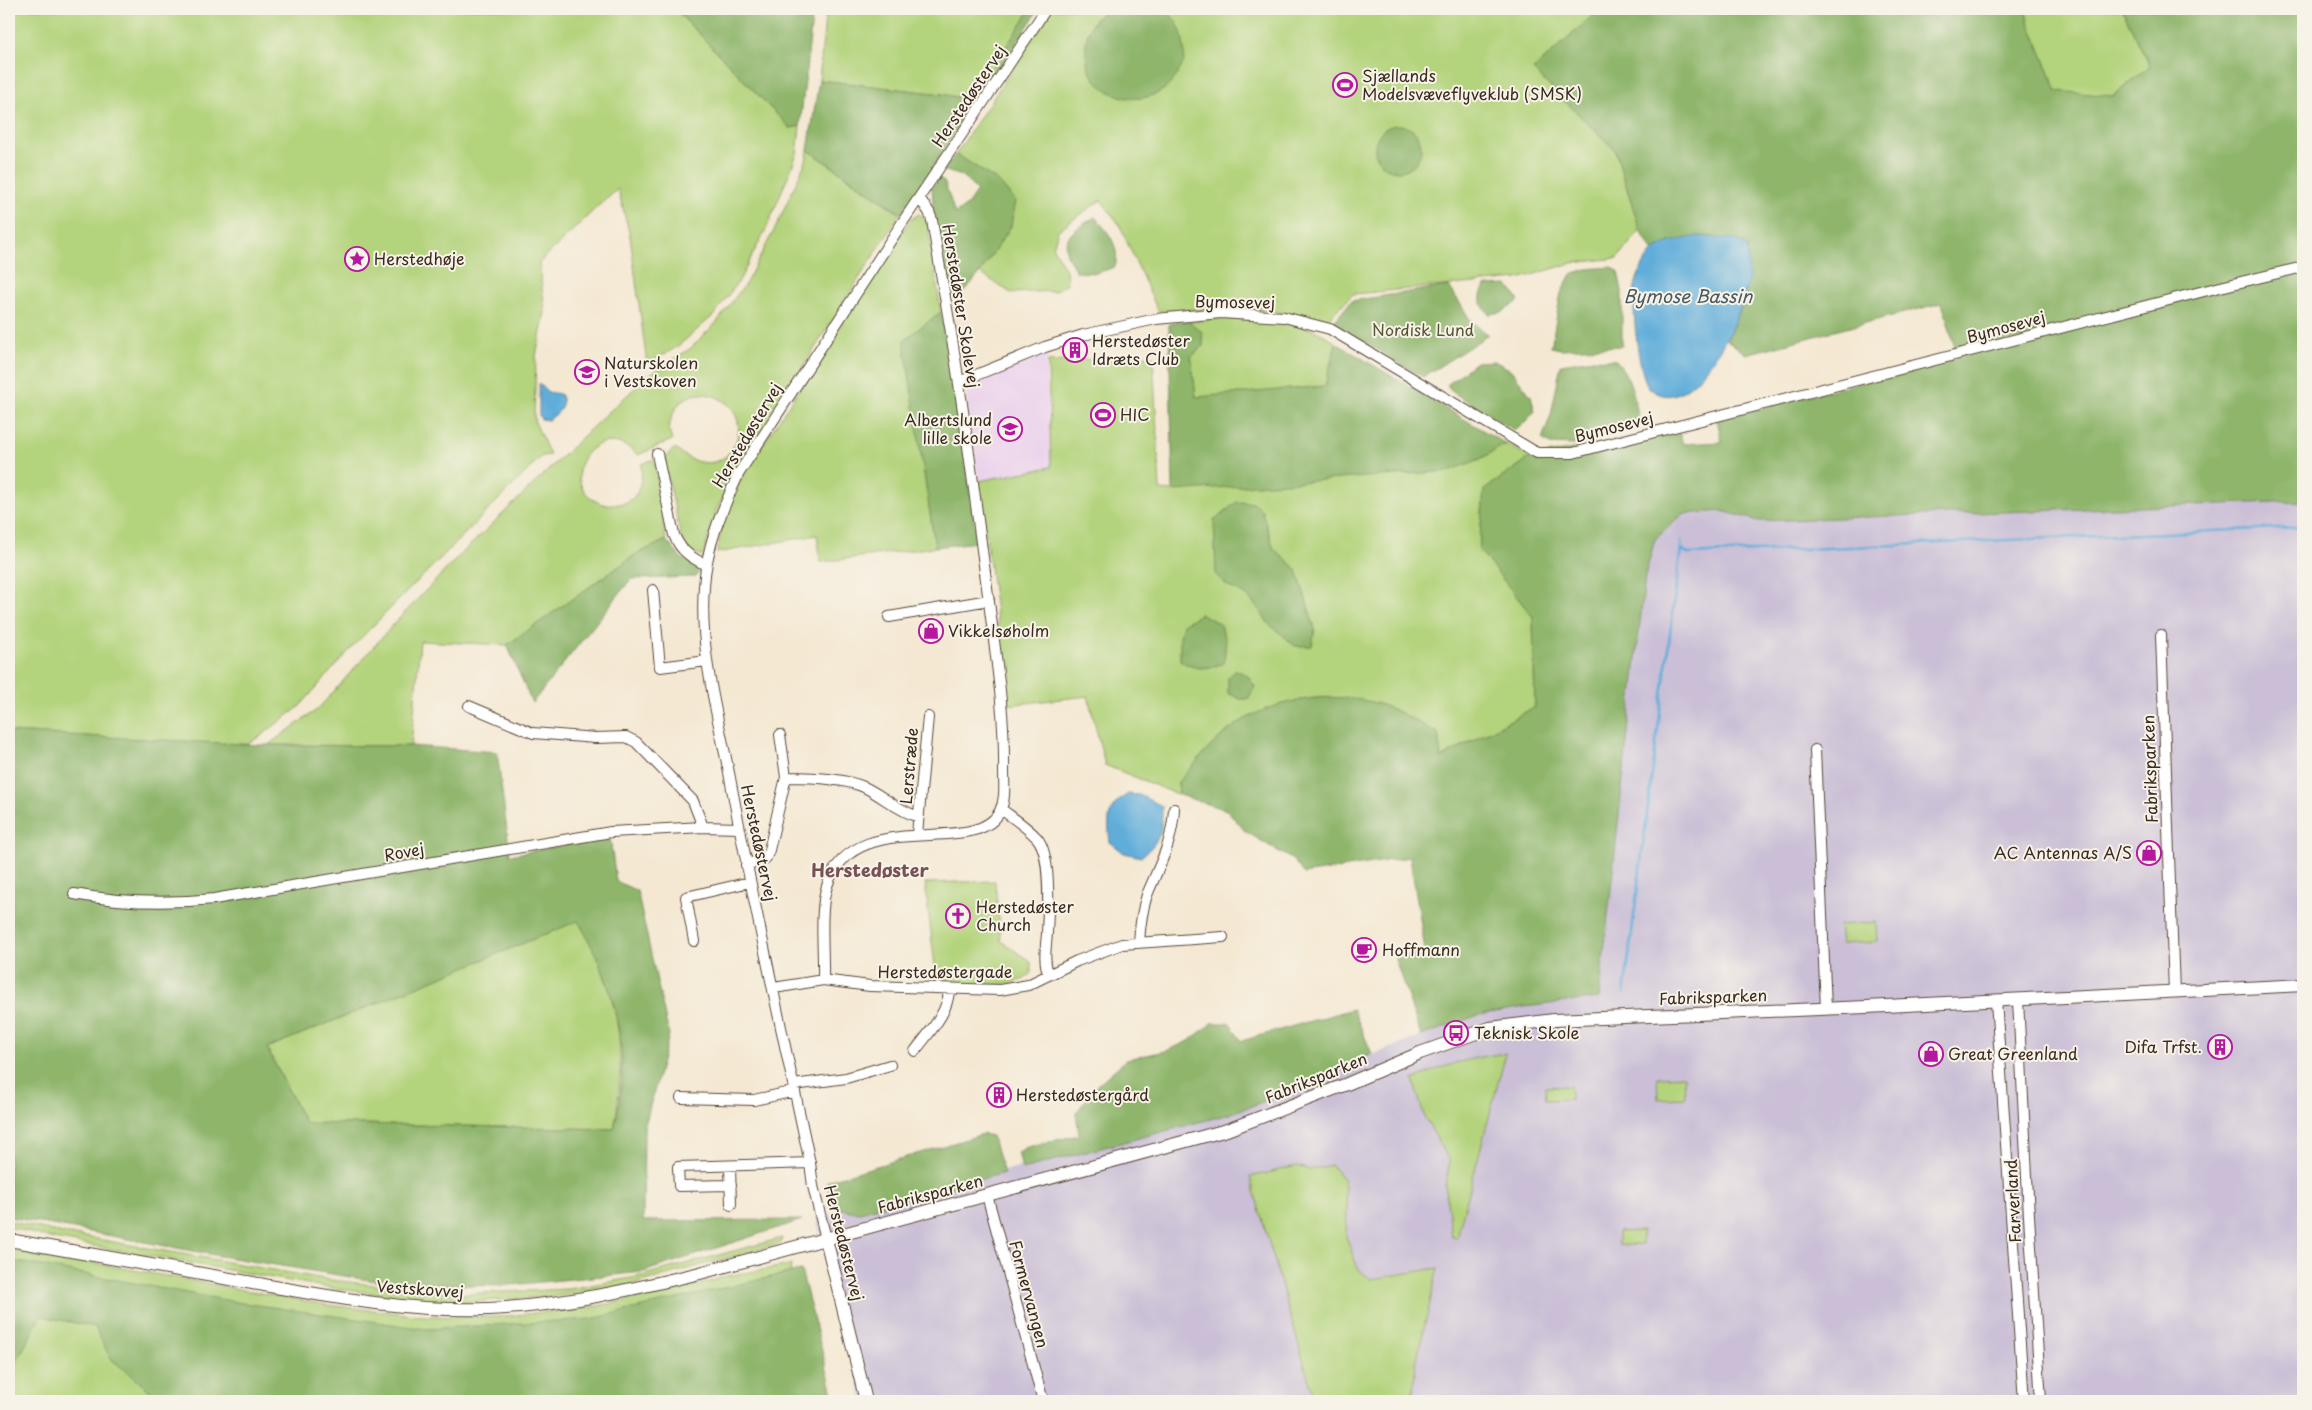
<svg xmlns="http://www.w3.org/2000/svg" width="2312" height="1410" font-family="'Playpen Sans',sans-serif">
  <rect width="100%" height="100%" fill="#f7f3e8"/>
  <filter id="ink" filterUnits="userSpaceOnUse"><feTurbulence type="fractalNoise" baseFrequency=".02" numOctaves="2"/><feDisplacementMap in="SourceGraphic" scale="10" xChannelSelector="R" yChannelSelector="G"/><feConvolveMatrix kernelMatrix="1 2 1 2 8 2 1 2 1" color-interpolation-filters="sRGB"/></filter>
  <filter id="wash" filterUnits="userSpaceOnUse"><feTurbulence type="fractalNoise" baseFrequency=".0096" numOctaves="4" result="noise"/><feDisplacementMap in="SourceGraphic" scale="20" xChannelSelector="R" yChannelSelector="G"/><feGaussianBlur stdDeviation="1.12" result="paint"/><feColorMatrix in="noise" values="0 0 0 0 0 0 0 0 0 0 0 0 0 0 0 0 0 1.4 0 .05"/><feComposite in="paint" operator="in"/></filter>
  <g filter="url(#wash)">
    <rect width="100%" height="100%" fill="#f4e8d2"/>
    <!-- built -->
    <path fill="#ead1ec" d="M 1048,353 L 1046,362 L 1051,467 L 979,481 L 965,390 Z"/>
    <!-- industrial -->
    <path fill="#cabfd6" d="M 2303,501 L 2303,1401 L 863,1401 L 816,1218 L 1000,1172 L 1228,1110 L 1421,1036 L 1493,1011 L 1544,1001 L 1599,998 L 1645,576 L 1655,539 L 1683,514 L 1722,511 L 1759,521 Z"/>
    <!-- green -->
    <path fill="#b3d37b" stroke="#777e4c" d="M 9,9 L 675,9 L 790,128 L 800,126 L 797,154 L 767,227 L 740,279 L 714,315 L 677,347 L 647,364 L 630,236 L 618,189 L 598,206 L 539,263 L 545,312 L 536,356 L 534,420 L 550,455 L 542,456 L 355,644 L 299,707 L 262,735 L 246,745 L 9,732 Z
      M 826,9 L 1031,9 L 979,89 L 982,95 L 967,115 L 965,99 L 942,94 L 819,80 Z
      M 1052,9 L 1600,9 L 1533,70 L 1615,150 L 1640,230 L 1618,258 L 1572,263 L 1518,279 L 1353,294 L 1326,321 L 1254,308 L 1158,311 L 1119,224 L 1101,200 L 1058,230 L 1053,248 L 1066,270 L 1067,284 L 1055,291 L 1011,293 L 980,273 L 1011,226 L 956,154 Z
      M 2024,9 L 2122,9 L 2150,66 L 2113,96 L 2057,92 Z
      M 808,150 L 900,214 L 736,472 L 717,509 L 703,556 L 689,551 L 681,537 L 664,458 L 675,448 C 692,465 720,471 734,446 C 757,403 690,372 673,414 C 669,423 668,432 672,440 L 638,455 C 599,417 558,472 591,498 C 601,506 612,506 624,503 C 642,497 641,479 642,464 L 654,459 L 666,540 L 635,555 L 507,645 L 420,641 L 411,746 L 268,745 L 318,709 L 394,624 L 456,559 L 600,420 L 649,375 L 691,348 L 717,322 L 746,283 L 776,227 L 806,161 Z
      M 919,214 L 927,220 L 941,312 L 905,341 L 935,547 L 821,562 L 817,535 L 717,553 L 723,516 L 743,475 L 910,220 Z
      M 1222,318 C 1261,320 1305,318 1336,343 L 1325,386 L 1196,398 L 1191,357 L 1203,346 L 1202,332 L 1189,322 Z
      M 1153,356 L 1160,490 L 1173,491 L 1480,459 L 1506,444 L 1531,457 L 1484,490 L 1479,550 L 1533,616 L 1535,707 L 1440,758 L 1349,699 L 1318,698 L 1286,703 L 1178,782 L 1179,795 L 1105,765 L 1088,696 L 1008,705 L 979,481 L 1051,467 L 1048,362 Z
      M 995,881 L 1001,941 L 1030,961 C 1045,995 954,983 937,983 L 925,883 Z
      M 578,920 C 619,993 628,1047 614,1129 L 305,1123 L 267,1048 Z
      M 1876,922 L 1877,942 L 1841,944 L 1839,925 Z
      M 1506,1053 L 1457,1237 L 1452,1237 L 1445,1186 L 1450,1161 L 1425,1118 L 1413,1080 C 1442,1065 1474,1057 1506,1053 Z
      M 1684,1076 L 1685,1098 L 1658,1099 L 1657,1077 Z
      M 1570,1086 L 1571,1099 L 1546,1100 L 1545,1087 Z
      M 1331,1165 L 1344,1180 L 1347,1207 L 1346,1236 L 1358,1269 L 1371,1279 L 1438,1268 L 1416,1363 L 1412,1401 L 1315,1401 L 1250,1177 L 1297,1166 L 1310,1170 Z
      M 9,1221 L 57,1232 L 330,1280 L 459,1294 L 569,1289 L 637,1277 L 782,1238 L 781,1243 L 638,1283 L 569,1295 L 456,1303 L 330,1288 L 54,1239 L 9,1227 Z
      M 1642,1231 L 1642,1245 L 1618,1245 L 1618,1232 Z
      M 9,1249 L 38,1257 L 61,1257 L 327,1305 L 424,1316 L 497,1317 L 592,1307 L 692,1287 L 726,1276 L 791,1265 L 790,1271 L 795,1274 L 829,1401 L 9,1401 Z"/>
    <!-- forest -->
    <path fill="#8eb56b" stroke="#647044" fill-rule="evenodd" d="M 675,9 L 813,9 L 800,126 L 790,128 Z
      M 1031,9 L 1039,9 L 982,95 L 978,89 Z
      M 1107,9 L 1163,9 C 1174,15 1183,31 1183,43 C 1184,48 1185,54 1184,59 C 1184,63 1180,69 1178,73 C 1156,115 1088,102 1086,54 C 1085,35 1090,20 1107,9 Z
      M 1600,9 L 2024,9 L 2057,91 L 2113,96 L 2150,66 L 2122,9 L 2303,9 L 2303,501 L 1759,521 L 1722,511 L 1683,514 L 1655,539 L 1645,576 L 1599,998 L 1524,1007 L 1479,1015 L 1421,1036 L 1395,959 L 1425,950 L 1410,857 L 1304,874 L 1293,860 L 1245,831 L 1227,810 L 1179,795 L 1178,782 C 1194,765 1210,744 1229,730 C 1269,698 1332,690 1379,704 C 1399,710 1419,724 1438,733 L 1441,758 L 1535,707 L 1533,617 L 1479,550 L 1484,490 L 1531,457 L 1678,429 L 1683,444 L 1722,442 L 1717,419 L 1958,358 L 1942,303 L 1746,354 L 1727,340 L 1741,308 L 1671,242 L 1653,252 L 1640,230 L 1615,150 L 1533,70 Z
      M 819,80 L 942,94 L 965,99 L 967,115 L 902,214 L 808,150 Z
      M1375 148a23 23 0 1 1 46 0a23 23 0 1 1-46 0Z
      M 956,154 L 998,181 L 1015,201 L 1011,226 L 980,273 L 962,294 L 947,298 L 934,219 L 932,188 L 939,177 L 945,183 L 955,214 L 968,204 L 977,191 L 962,176 L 943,170 Z
      M 1095,217 C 1108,231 1121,248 1115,267 L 1096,273 L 1077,272 C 1055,242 1067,234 1095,217 Z
      M 1611,267 L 1618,271 L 1622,291 L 1622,346 L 1561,349 L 1551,347 L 1561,293 L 1571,274 L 1587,269 Z
      M 1508,285 L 1519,301 L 1502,312 L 1489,314 C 1480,304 1478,298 1485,286 Z
      M 1449,286 L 1471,321 L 1488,335 L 1423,377 L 1333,323 L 1351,301 Z
      M 941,312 L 955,390 L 977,542 L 935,547 L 904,340 Z
      M 1176,321 L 1189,322 L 1202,332 L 1203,346 L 1191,357 L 1196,397 L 1325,386 L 1336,343 L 1506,444 L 1480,459 L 1449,471 L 1173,491 L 1169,325 Z
      M 1593,359 L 1616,360 C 1632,381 1634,394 1639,420 L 1632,429 L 1573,445 L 1550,444 L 1542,439 L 1551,415 L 1561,364 Z
      M 1494,361 L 1511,370 L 1531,396 L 1535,411 L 1525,422 L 1514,430 L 1454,393 L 1447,385 L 1476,362 Z
      M 1237,502 L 1254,503 L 1261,509 L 1274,549 L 1297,570 L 1315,629 L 1312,646 L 1295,646 L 1268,623 L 1258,608 L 1246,595 L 1229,587 L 1216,575 L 1214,520 Z
      M 666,540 L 681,558 L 702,569 L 695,577 L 631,579 L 532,703 L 507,645 L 635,555 Z
      M 1201,614 L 1219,623 L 1226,639 L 1224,663 C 1208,669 1194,671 1180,660 L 1180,636 L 1183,624 Z
      M 1236,670 L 1248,676 L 1255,687 L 1248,699 L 1240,699 L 1228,693 L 1228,677 Z
      M 9,732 L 260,745 L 411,746 L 497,752 L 510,855 L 610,837 L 616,881 L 637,891 L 669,1035 L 644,1129 L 643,1221 L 802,1220 L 643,1272 L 500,1286 L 387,1283 L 220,1256 L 9,1217 ZM 578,921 C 616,986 633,1054 614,1129 L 305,1123 L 267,1048 Z
      M 1353,1009 L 1372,1054 L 1281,1095 L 1229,1114 L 1022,1169 L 1018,1152 L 1029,1146 L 1079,1135 L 1076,1113 L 1097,1085 L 1127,1059 L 1166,1051 L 1189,1041 L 1212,1023 L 1230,1023 L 1241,1041 Z
      M 983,1134 L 992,1136 L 1004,1173 L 860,1212 C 831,1209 833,1208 827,1181 Z
      M 9,1260 L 236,1302 L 427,1329 L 591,1319 L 801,1270 L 835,1401 L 162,1401 L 110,1358 L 95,1327 L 41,1316 L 9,1376 Z"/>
    <!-- water -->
    <path fill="#61adda" stroke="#4e6c7c" d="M 1698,236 L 1734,239 L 1747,246 C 1748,258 1750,271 1748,284 C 1743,313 1696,413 1657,393 C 1655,392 1649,389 1648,386 C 1638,373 1631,302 1635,286 C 1638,274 1644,261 1652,252 C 1664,241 1684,239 1698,236 Z
      M 539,383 L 548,392 L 560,394 C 567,406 558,414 548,420 L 541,419 L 539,415 Z
      M 1128,794 L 1139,795 L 1162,806 C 1162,832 1162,839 1141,857 L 1124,853 L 1110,842 C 1107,819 1107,807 1128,794 Z"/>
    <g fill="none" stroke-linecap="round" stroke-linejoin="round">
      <!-- stream -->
      <path stroke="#61adda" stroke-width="2.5" d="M 1681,548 L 1681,541
        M 1624,994 L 1681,548 L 1688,554 L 2303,527"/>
    </g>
  </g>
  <g filter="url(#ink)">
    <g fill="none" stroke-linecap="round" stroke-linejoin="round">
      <defs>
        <path id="minor" d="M 959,382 L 1045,347 L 1083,335 L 1156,319 L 1221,313 L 1284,317 L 1330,329 L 1537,453 L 1573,453 L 2208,290 L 2303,267
          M 657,454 L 674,535 C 681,551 690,557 706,565
          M 653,590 L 660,667 L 707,661
          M 889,617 L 989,600
          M 2161,635 L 2174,992
          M 469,706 L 533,733 L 596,738 L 626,737 L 636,742 L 693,801 L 703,827
          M 1815,750 L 1826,1009
          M 786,777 C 808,777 843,778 864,787 C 883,796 898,811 919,817
          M 1001,809 C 1013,818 1027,827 1037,838 C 1052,855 1048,912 1047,933 C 1046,947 1043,962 1049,975
          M 917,834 L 928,717
          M 746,865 L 766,858 L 769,850 L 786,777 L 780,735
          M 74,894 C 122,903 166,904 214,899 L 611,832 L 703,827 L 739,828
          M 694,941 L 686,897 L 750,882
          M 1139,942 C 1140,926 1142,910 1147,895 C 1160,863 1172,845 1174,809
          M 823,980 C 824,954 819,910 827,886 C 854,803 976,860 1000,811 C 1006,799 1004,784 1004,771 C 1005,714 996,658 989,602 C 979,529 970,456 959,384 C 951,329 941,275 932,220 L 929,212 L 920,199
          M 774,988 L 823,980 L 870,986 L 1000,990 L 1028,985 L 1077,961 L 1122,944 L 1223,937
          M 2018,1000 L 2029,1216 L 2041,1401
          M 1996,1001 L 2024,1401
          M 915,1051 C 929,1032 948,1014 949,990
          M 794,1085 L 846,1078 L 890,1065
          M 681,1098 L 754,1100 L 795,1091
          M 730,1166 L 731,1205
          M 731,1185 L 679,1186 L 678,1167 L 810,1163
          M 987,1195 L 1043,1401
          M 826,1239 L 813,1186 L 810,1163 C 783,1035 754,907 730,778 C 718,716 699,651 704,587 C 706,546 722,510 739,473 L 904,220 L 1046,9"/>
        <path id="tertiary" d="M 826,1239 L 866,1401
          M 9,1240 C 88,1254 168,1268 247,1282 C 326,1296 407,1312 488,1309 C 560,1306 630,1290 700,1273 L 1227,1130 L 1347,1084 L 1420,1053 L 1490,1028 L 1554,1020 L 1866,1007 L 2303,985"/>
      </defs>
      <!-- minor casing -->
      <use href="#minor" stroke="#574639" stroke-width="12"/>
      <!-- tertiary casing -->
      <use href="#tertiary" stroke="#574639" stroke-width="14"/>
      <!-- minor -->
      <use href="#minor" stroke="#fff" stroke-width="10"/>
      <!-- tertiary -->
      <use href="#tertiary" stroke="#fff" stroke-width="12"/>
    </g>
  </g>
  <!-- icons -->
  <defs>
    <symbol id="stadium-ring" viewBox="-11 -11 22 22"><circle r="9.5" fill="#f7f3e8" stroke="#b5179e" stroke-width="1.5"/><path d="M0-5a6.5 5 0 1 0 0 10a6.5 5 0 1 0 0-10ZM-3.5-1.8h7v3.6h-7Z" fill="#b5179e"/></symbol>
    <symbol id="sight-ring" viewBox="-11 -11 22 22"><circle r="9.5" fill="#f7f3e8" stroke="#b5179e" stroke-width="1.5"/><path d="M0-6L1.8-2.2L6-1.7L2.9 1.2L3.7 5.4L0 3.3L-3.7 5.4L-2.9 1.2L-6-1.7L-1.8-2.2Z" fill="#b5179e"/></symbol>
    <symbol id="building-ring" viewBox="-11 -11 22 22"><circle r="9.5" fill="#f7f3e8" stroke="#b5179e" stroke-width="1.5"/><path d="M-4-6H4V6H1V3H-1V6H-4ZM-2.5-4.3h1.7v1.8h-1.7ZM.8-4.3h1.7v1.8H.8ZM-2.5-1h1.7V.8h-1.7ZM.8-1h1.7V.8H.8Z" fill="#b5179e"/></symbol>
    <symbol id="school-ring" viewBox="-11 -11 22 22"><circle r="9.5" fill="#f7f3e8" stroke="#b5179e" stroke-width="1.5"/><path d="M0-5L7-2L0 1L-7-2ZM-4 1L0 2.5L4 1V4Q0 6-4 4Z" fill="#b5179e"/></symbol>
    <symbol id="shop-ring" viewBox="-11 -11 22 22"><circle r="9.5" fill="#f7f3e8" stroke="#b5179e" stroke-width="1.5"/><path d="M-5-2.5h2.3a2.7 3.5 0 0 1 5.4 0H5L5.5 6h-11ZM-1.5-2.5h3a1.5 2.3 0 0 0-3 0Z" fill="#b5179e"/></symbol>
    <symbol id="church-ring" viewBox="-11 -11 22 22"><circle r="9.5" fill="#f7f3e8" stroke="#b5179e" stroke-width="1.5"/><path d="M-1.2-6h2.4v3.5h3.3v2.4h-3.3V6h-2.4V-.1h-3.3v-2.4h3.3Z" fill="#b5179e"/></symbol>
    <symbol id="cafe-ring" viewBox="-11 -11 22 22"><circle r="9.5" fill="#f7f3e8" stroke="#b5179e" stroke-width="1.5"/><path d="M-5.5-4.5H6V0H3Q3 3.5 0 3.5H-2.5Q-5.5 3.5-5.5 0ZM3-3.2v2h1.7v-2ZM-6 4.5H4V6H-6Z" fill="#b5179e"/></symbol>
    <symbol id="bus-ring" viewBox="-11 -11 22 22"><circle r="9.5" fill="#f7f3e8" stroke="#b5179e" stroke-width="1.5"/><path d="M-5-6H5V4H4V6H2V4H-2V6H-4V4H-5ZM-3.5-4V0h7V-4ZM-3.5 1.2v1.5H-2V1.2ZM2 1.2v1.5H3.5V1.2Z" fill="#b5179e"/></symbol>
  </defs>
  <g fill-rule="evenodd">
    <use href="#stadium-ring" x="1331" y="71" width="28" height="28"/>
    <use href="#sight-ring" x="343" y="245" width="28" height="28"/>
    <use href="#building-ring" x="1061" y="336" width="28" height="28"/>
    <use href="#school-ring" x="573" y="358" width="28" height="28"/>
    <use href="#stadium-ring" x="1089" y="401" width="28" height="28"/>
    <use href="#school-ring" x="996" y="415" width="28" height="28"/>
    <use href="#shop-ring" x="917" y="617" width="28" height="28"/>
    <use href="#shop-ring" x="2135" y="839" width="28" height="28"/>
    <use href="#church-ring" x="944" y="902" width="28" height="28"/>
    <use href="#cafe-ring" x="1350" y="936" width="28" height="28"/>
    <use href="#bus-ring" x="1442" y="1019" width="28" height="28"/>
    <use href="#building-ring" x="2206" y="1033" width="28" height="28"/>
    <use href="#shop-ring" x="1917" y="1040" width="28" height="28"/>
    <use href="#building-ring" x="985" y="1081" width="28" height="28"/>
  </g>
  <g text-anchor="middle" stroke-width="4" stroke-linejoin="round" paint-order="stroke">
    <!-- poi labels -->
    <g font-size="16" fill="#3b2a1e" stroke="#f7f3e8" text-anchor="start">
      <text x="1362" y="82">Sjællands<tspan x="1362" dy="18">Modelsvæveflyveklub (SMSK)</tspan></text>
      <text x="374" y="265">Herstedhøje</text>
      <text x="1092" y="347">Herstedøster<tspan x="1092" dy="18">Idræts Club</tspan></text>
      <text x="604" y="369">Naturskolen<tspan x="604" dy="18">i Vestskoven</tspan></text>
      <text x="1120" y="421">HIC</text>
      <text x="992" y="426" text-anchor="end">Albertslund<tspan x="992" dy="18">lille skole</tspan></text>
      <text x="948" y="637">Vikkelsøholm</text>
      <text x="2132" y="859" text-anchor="end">AC Antennas A/S</text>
      <text x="976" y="913">Herstedøster<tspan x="976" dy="18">Church</tspan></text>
      <text x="1382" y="956">Hoffmann</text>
      <text x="1474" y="1039">Teknisk Skole</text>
      <text x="2202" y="1053" text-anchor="end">Difa Trfst.</text>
      <text x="1948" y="1060">Great Greenland</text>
      <text x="1016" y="1101">Herstedøstergård</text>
    </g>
    <!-- street labels -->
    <g font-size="16" fill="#3b2a1e" stroke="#f7f3e8">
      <text transform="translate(969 96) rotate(-56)" y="6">Herstedøstervej</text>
      <text transform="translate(1235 302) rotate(1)" y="6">Bymosevej</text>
      <text transform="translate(961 306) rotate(81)" y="6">Herstedøster Skolevej</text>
      <text transform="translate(2006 327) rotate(-15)" y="6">Bymosevej</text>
      <text transform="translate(1614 427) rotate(-14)" y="6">Bymosevej</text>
      <text transform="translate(747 435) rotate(-59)" y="6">Herstedøstervej</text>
      <text transform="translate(909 766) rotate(-85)" y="6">Lerstræde</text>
      <text transform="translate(2150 769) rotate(-92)" y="6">Fabriksparken</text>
      <text transform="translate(759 843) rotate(78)" y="6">Herstedøstervej</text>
      <text transform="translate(404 852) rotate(-10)" y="6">Rovej</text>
      <text x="945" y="978">Herstedøstergade</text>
      <text transform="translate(1713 997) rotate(-2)" y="6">Fabriksparken</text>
      <text transform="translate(1316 1078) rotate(-22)" y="6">Fabriksparken</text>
      <text transform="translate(930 1194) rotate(-15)" y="6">Fabriksparken</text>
      <text transform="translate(2013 1201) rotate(-93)" y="6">Farverland</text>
      <text transform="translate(844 1243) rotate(76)" y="6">Herstedøstervej</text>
      <text transform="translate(420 1289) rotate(4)" y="6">Vestskovvej</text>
      <text transform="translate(1029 1294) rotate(75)" y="6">Formervangen</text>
    </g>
    <!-- park labels -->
    <g font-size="16" fill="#595435" stroke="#f7f3e8">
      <text x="1423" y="336">Nordisk Lund</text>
    </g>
    <!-- water labels -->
    <g font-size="18" font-style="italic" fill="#485860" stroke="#f7f3e8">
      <text x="1688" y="303">Bymose Bassin</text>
    </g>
    <!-- neighbourhood labels -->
    <g font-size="18" font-weight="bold" fill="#775155" stroke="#f7f3e8">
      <text x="870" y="877">Herstedøster</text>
    </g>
  </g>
  <!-- margin -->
  <rect width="2312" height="1410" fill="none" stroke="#f7f3e8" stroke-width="30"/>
</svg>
